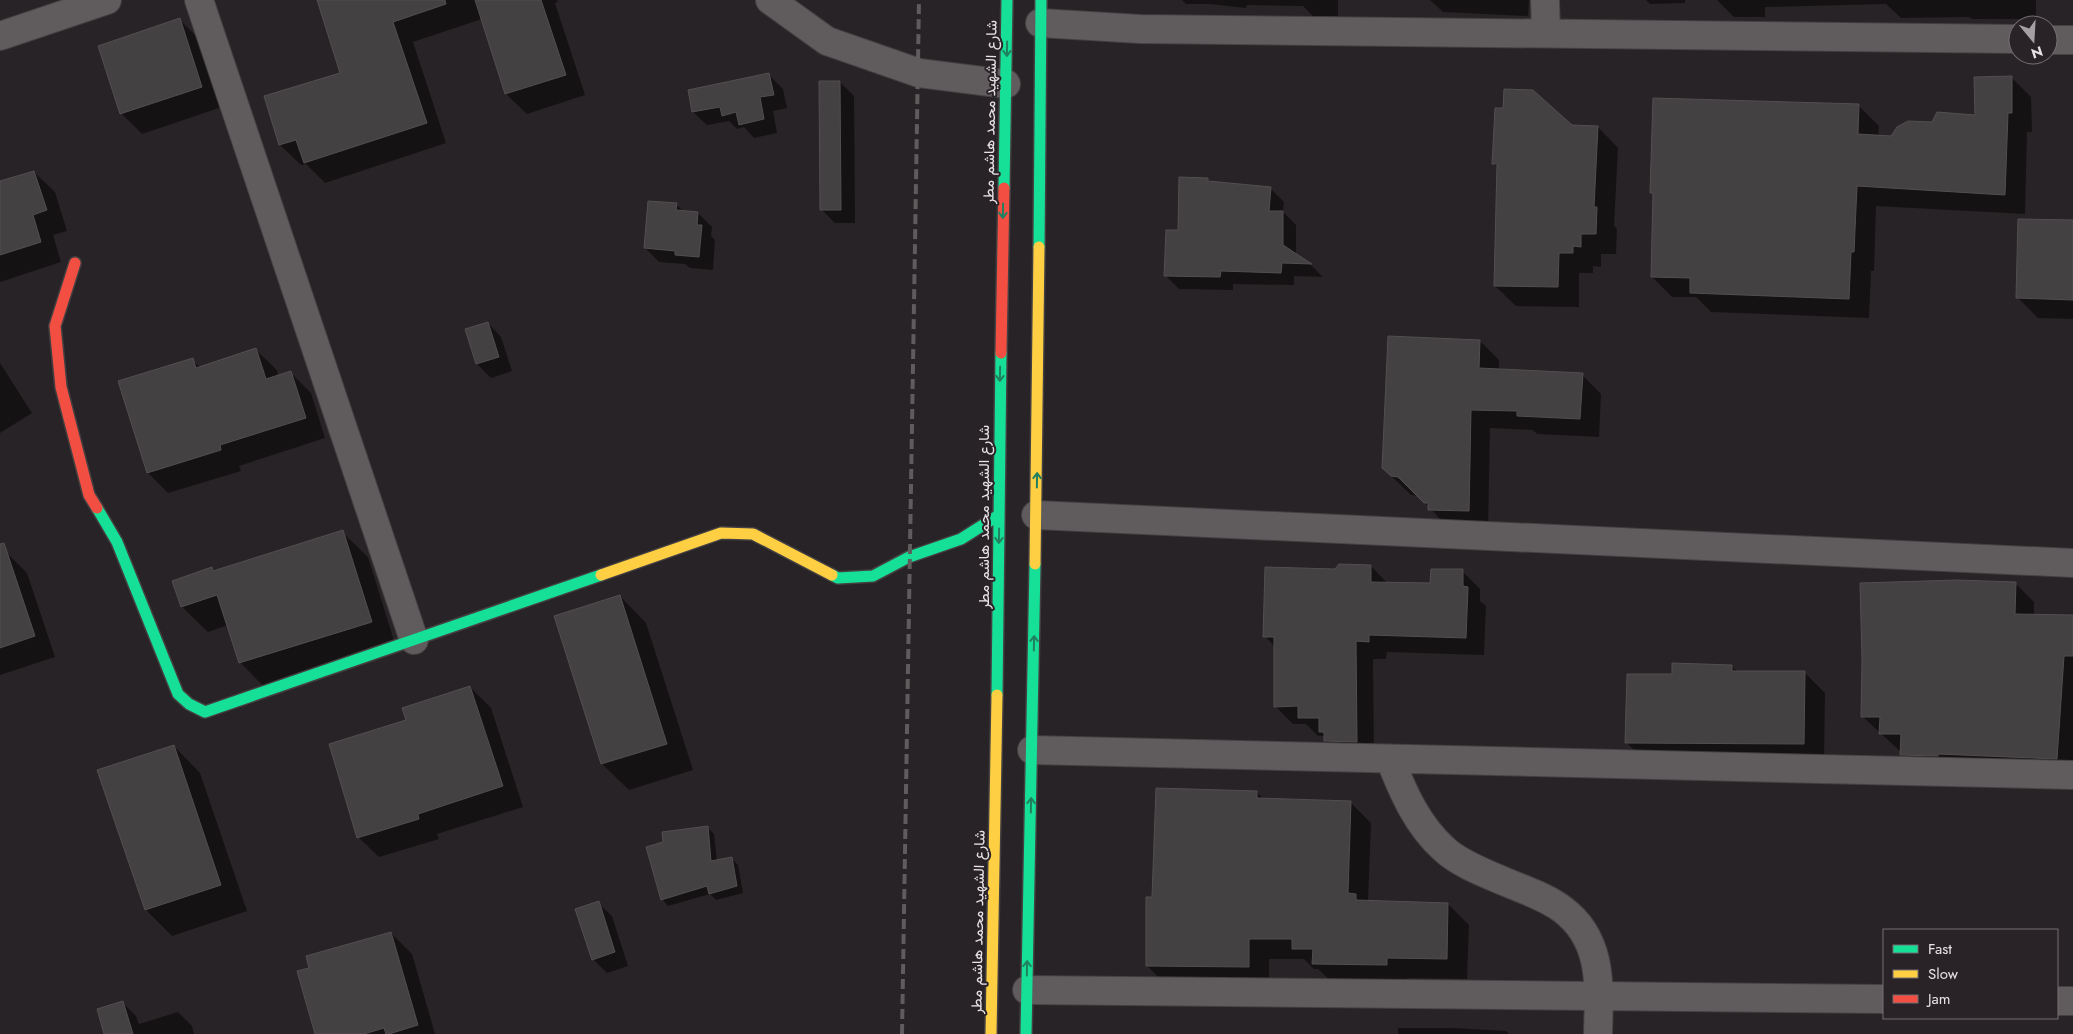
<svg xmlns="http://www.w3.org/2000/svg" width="2073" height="1034" font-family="Jost,Vazirmatn,sans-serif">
  <rect width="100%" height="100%" fill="#282326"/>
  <!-- shadow -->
  <path fill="#0007" d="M 318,0 L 557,0 L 558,2 L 555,3 L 585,95 L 527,114 L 506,94 L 482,19 L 413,42 L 446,143 L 325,183 L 306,164 L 301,165 L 280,145 L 266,97 L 342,74 Z
    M 1182,0 L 1338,0 L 1338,16 L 1313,16 L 1303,6 L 1247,5 L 1246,8 L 1209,4 L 1186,4 Z
    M 1430,0 L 1529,0 L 1528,16 L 1443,12 Z
    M 1646,0 L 1685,0 L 1685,3 L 1650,4 Z
    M 1717,0 L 2036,0 L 2036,19 L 1972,19 L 1969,17 L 1901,18 L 1886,4 L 1765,7 L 1765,17 L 1734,17 Z
    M 180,20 L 200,40 L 222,107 L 142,134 L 121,113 Z
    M 769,75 L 783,89 L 787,108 L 773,111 L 777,133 L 754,138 L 744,127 L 737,129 L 729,121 L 707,125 L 693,112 Z
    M 2011,77 L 2031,97 L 2032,132 L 2027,132 L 2025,214 L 1876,206 L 1874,271 L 1871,271 L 1869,318 L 1711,312 L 1696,297 L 1672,297 L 1652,277 L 1654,195 L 1652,192 L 1859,106 L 1879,126 L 1878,136 L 1891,137 L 1933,123 L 1976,116 Z
    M 840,82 L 854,96 L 855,223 L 835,223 L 821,209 Z
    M 1571,126 L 1598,127 L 1618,148 L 1614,226 L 1617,229 L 1616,254 L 1601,254 L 1601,267 L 1593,266 L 1593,273 L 1579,273 L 1579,307 L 1516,306 L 1495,286 L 1499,169 L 1493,163 Z
    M 34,172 L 55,192 L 67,231 L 53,235 L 61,262 L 0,282 L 0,184 Z
    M 1208,179 L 1211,182 L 1270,188 L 1284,202 L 1283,212 L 1296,225 L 1296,255 L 1311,265 L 1323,277 L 1294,276 L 1294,285 L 1233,284 L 1233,290 L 1179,289 L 1166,276 L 1179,231 Z
    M 676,204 L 684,212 L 698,213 L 712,227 L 711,236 L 715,240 L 713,270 L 690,268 L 685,264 L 659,262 L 645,248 Z
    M 2073,221 L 2073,319 L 2038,318 L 2018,298 Z
    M 488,323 L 501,337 L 512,371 L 491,378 L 477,364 L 467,329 Z
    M 1480,341 L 1499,360 L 1499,370 L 1582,375 L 1601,394 L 1599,437 L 1537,434 L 1533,430 L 1490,428 L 1488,530 L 1449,529 L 1419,496 L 1411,495 L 1383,468 Z
    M 256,350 L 277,370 L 278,376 L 291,373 L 311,393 L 325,438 L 239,466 L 241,471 L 168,493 L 148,473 L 192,360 L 200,367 Z
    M 0,363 L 32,413 L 0,433 Z
    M 342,532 L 368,557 L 396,647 L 265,688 L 240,662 L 228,625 L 208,632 L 182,607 L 174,581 L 212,568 L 215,571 Z
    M 6,552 L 27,573 L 55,657 L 0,675 L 0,554 Z
    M 1371,566 L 1388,584 L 1432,585 L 1462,571 L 1480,589 L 1480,601 L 1486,606 L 1484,655 L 1387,652 L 1386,659 L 1373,659 L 1374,760 L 1344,759 L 1325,741 L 1325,736 L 1318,736 L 1306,724 L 1293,724 L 1275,706 L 1275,647 L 1265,636 L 1335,570 Z
    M 2015,583 L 2034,602 L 2034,616 L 2073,616 L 2073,777 L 1921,774 L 1902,755 L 1902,753 L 1863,717 Z
    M 620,596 L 646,623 L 693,770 L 629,790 L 602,764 L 556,616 Z
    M 1731,666 L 1738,672 L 1804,672 L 1825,693 L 1824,764 L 1647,763 L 1626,742 L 1673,676 Z
    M 470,687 L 491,708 L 523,807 L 437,834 L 439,839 L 379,857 L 358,837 L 408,721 Z
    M 174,746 L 200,773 L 247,911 L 172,936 L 146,910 Z
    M 1257,792 L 1264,800 L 1351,803 L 1371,823 L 1368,902 L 1448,904 L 1469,925 L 1467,979 L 1407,978 L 1407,985 L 1334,984 L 1318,969 L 1314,969 L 1304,959 L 1269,959 L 1269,987 L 1168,986 L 1147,966 L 1153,898 Z
    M 708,828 L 714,834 L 717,861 L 732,859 L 738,865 L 743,893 L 716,900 L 710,894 L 668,906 L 662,899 Z
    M 598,903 L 612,916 L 628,966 L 607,973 L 593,959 Z
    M 391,933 L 412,954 L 435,1034 L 316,1034 L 311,969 Z
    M 122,1002 L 136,1016 L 139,1024 L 178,1012 L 192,1026 L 194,1034 L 106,1034 Z
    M 1398,1028 L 1453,1028 L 1506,1031 L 1509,1034 L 1398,1034 Z"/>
  <!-- building -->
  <path fill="#444143" stroke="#534e51" d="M 317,0 L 445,0 L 446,4 L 393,22 L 427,123 L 304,163 L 296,140 L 279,145 L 264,96 L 340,73 Z
    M 475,0 L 541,0 L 566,75 L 505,94 Z
    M 180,18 L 202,87 L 120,114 L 98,46 Z
    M 769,73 L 774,95 L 760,97 L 764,119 L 739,125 L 736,112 L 722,116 L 720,107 L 692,112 L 688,90 Z
    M 2012,76 L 2012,113 L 2008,113 L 2005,195 L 1857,186 L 1854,252 L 1851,252 L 1849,299 L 1690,293 L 1690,278 L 1651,277 L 1653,193 L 1650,193 L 1653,98 L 1859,104 L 1858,134 L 1891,136 L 1897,127 L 1908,121 L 1932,122 L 1937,112 L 1975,115 L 1974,77 Z
    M 819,81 L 840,81 L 841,210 L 820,210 Z
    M 1504,89 L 1533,90 L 1572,125 L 1598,126 L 1594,207 L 1597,207 L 1596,234 L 1581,234 L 1581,247 L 1573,246 L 1573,253 L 1559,253 L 1558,287 L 1494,286 L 1497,164 L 1492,164 L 1495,108 L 1503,108 Z
    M 34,171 L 47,210 L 33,215 L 41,242 L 0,255 L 0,181 Z
    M 1179,177 L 1208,178 L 1208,181 L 1271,187 L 1269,211 L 1283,211 L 1283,245 L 1312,264 L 1282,263 L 1281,273 L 1221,271 L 1220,277 L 1164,276 L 1166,230 L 1178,230 Z
    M 648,201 L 677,203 L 676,210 L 698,212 L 697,225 L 702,225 L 699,257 L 675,255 L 675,251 L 644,248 Z
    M 2018,219 L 2073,220 L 2073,300 L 2016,298 Z
    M 488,322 L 499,357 L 476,364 L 465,329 Z
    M 1388,336 L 1480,340 L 1479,368 L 1583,373 L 1580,419 L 1517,416 L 1517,411 L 1471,410 L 1469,511 L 1428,510 L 1428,503 L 1424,503 L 1398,477 L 1391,476 L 1382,468 Z
    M 256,348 L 266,379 L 291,371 L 306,418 L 220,445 L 221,450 L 147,473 L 118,381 L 193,358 L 196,368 Z
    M 343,530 L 372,622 L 239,663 L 217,595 L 181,607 L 172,581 L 212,567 L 213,571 Z
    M 4,543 L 35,636 L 0,648 L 0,544 Z
    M 1339,564 L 1371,565 L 1371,582 L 1430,583 L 1431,569 L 1463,569 L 1463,586 L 1468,587 L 1466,638 L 1369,635 L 1369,642 L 1356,641 L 1357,742 L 1324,741 L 1324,732 L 1319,732 L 1319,718 L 1298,718 L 1298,706 L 1274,707 L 1274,637 L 1263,637 L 1265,567 L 1335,569 Z
    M 1957,580 L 2016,582 L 2015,614 L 2073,615 L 2073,656 L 2064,656 L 2057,759 L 1938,754 L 1938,756 L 1900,755 L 1901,734 L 1879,734 L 1880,717 L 1861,717 L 1862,659 L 1860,583 Z
    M 620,595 L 667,744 L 601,764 L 554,616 Z
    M 1672,663 L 1732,665 L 1732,671 L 1805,671 L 1804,744 L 1625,743 L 1627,674 L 1672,674 Z
    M 470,686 L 503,786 L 418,814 L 419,819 L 357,838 L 329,744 L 406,720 L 402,708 Z
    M 174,745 L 221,885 L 145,910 L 97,770 Z
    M 1156,788 L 1257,791 L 1257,798 L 1351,801 L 1348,893 L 1356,894 L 1356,900 L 1448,903 L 1447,959 L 1387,958 L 1387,965 L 1312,964 L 1313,949 L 1292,949 L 1292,939 L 1249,939 L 1249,967 L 1146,966 L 1146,897 L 1152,897 Z
    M 708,826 L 711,861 L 732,857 L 737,886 L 709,894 L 707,886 L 661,900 L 646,847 L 663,842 L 662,832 Z
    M 599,901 L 615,952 L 592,960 L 575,909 Z
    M 391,932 L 418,1025 L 389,1034 L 386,1034 L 384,1028 L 364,1034 L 315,1034 L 297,971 L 309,968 L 306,956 Z
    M 123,1001 L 133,1034 L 104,1034 L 97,1009 Z"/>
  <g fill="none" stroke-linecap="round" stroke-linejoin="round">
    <defs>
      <path id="street" d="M 199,0 L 414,640
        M 770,0 L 827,41 L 919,73 L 1006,84
        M 1545,0 L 1546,33
        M 1040,23 L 1140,29 L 2018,39
        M 0,36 L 107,0
        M 2048,40 L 2073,40
        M 1036,515 L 2073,563
        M 1032,750 L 2073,775
        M 1390,759 C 1403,792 1417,825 1444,849 C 1457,862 1484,873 1501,880 C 1521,889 1545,896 1562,909 C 1604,940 1599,988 1598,1034
        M 1027,990 L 1884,999
        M 2057,1001 L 2073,1001"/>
      <path id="fast" d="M 1004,188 L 1007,0
        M 1039,247 L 1041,0
        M 97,508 L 117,542 L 178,694 L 189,704 L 205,712 L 601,575
        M 832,575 L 838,578 L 873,576 L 909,557 L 961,539 L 999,515
        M 997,695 L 1001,353
        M 1026,1034 L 1035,564"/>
      <path id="slow" d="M 1035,564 L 1039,247
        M 601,575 L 721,533 L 753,534 L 832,575
        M 991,1034 L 997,695"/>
      <path id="jam" d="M 75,263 L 55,326 L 61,387 L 89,495 L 97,508
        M 1001,353 L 1004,188"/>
    </defs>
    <!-- street casing -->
    <use href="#street" stroke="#444042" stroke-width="30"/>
    <!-- fast casing -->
    <use href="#fast" stroke="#444042" stroke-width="14"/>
    <!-- slow casing -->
    <use href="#slow" stroke="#444042" stroke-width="14"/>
    <!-- jam casing -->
    <use href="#jam" stroke="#444042" stroke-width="14"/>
    <!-- street -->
    <use href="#street" stroke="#605c5e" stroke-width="28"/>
    <!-- fast -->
    <use href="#fast" stroke="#16e098" stroke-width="11"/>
    <!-- slow -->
    <use href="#slow" stroke="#ffcf43" stroke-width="11"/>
    <!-- jam -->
    <use href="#jam" stroke="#f24e42" stroke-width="11"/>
    <!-- rail -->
    <path stroke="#5f5c5d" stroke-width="4" stroke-dasharray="10 5" stroke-linecap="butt" d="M 902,1034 L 919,0"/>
  </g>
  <!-- one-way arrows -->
  <defs><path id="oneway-shaft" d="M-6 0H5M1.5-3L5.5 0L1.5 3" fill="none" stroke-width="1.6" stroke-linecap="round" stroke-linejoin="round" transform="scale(1.25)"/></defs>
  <g stroke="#208160">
    <use href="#oneway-shaft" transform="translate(1007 49) rotate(91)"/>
    <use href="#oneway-shaft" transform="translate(1003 211) rotate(91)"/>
    <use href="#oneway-shaft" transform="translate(1000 374) rotate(91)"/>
    <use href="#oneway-shaft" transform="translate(1037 480) rotate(-89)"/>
    <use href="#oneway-shaft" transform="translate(999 536) rotate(91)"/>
    <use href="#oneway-shaft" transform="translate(1034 643) rotate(-89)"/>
    <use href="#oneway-shaft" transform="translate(1031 805) rotate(-89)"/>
    <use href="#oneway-shaft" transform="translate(1027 968) rotate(-89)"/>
  </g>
  <g text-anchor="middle" stroke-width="4" stroke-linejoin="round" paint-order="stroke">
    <!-- street labels -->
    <g font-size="15" fill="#e8e2e6" stroke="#292227">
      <text transform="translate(990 112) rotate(-89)" y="5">شارع الشهيد محمد هاشم مطر</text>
      <text transform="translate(984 517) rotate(-90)" y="5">شارع الشهيد محمد هاشم مطر</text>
      <text transform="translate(978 922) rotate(-89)" y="5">شارع الشهيد محمد هاشم مطر</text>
    </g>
  </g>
  <!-- legend -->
  <rect x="1883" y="929" width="175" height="90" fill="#292227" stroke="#756f73"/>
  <rect x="1893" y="945" width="25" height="8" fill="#16e098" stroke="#756f73"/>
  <text x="1928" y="954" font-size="15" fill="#e8e2e6">Fast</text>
  <rect x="1893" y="970" width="25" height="8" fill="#ffcf43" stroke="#756f73"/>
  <text x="1928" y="979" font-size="15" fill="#e8e2e6">Slow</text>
  <rect x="1893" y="995" width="25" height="8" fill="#f24e42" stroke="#756f73"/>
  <text x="1928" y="1004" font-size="15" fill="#e8e2e6">Jam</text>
  <!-- north arrow -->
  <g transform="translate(2033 40) rotate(162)"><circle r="24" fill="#292227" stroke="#756f73"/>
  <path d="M0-4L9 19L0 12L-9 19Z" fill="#a59fa3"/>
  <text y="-8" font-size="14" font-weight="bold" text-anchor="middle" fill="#e8e2e6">N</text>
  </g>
</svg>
